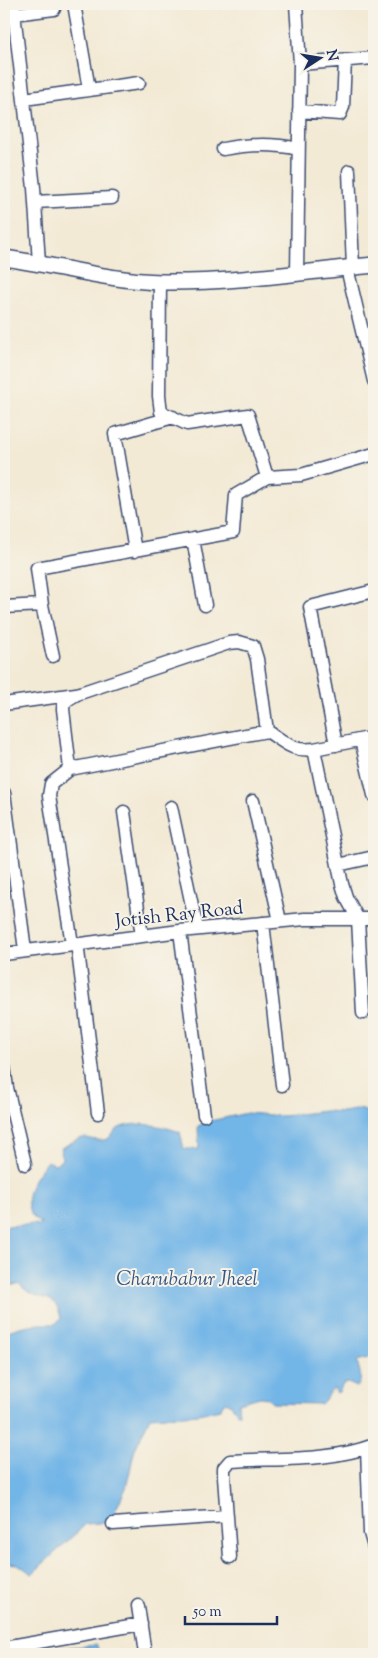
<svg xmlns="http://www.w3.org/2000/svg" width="378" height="1658" font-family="'Sorts Mill Goudy',serif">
  <rect width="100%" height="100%" fill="#f7f3e8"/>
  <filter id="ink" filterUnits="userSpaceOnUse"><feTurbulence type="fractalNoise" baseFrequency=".02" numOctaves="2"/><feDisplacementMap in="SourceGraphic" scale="10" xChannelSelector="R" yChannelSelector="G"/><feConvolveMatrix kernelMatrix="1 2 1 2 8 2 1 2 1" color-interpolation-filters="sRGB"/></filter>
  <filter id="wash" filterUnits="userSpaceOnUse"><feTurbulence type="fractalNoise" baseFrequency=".0096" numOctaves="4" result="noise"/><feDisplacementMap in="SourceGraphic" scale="20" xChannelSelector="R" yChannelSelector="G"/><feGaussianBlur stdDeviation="1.12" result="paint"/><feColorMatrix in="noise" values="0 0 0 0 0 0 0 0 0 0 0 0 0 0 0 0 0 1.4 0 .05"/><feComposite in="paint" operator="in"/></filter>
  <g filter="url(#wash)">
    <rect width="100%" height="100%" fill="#f3ead5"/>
    <!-- water -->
    <path fill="#72b5e7" stroke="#4672a2" d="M 361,1109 L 374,1116 L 374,1353 L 372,1357 L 357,1361 C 359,1370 364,1379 357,1387 L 348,1383 L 343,1384 L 339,1392 L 336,1393 L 335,1388 C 328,1392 327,1399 321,1404 L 272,1403 L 268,1398 L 260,1397 L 238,1403 L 239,1415 L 231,1405 L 225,1402 L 220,1409 L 199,1414 L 150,1417 L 135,1449 L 126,1488 L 110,1522 L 86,1524 L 32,1574 L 18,1564 L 4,1563 L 4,1333 C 20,1325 38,1323 55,1324 L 61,1318 C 55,1293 45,1302 29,1292 C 25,1290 22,1287 19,1284 L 13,1285 L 4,1293 L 4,1226 L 42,1224 C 40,1222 35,1220 33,1217 C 19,1198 35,1176 47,1161 L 55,1164 L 62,1160 L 61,1148 C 68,1145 78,1137 86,1138 C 93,1139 97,1141 104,1140 C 112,1138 113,1132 119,1128 C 137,1120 163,1126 180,1132 L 184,1149 L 199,1149 L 198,1126 L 210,1121 L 247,1113 L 282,1116 L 325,1111 L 343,1112 Z
      M 97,1645 L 99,1654 L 4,1654 L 4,1648 L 37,1650 Z"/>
  </g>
  <g filter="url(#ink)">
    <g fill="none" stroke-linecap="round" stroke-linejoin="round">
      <defs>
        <path id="minor" d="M 13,4 L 34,188 L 39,263
          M 74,4 L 89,89
          M 296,4 L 300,64 L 297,274
          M 14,14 L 54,9
          M 300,64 L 374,58
          M 24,99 L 139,83
          M 299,111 L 340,114 L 343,107 L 345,60
          M 223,149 C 249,144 272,143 298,149
          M 349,171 L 353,267
          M 35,202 L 112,198
          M 347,268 L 374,381
          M 160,282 L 159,396 L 161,412 L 187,424 L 248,415 L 267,477
          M 193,539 L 205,605
          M 135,551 L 115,434 L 173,417
          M 4,607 L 42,605
          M 53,656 L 42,605 L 37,568 L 233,532 L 236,495 L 267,477 L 301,475 L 374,454
          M 4,704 L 76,694
          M 361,740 L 374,795
          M 336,745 L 310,607 L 374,591
          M 70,769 L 63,709 C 63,701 70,698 77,694 L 229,643 L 239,642 L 253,646 L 257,659 L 267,731
          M 4,793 L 25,950
          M 253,801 L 280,921
          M 171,807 L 197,929
          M 124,812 L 142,936
          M 338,865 L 374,857
          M 263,923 L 282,1085
          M 180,931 L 204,1115
          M 77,943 L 98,1113
          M 72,944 L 49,796 L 51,784 L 70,769 L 267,731 C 285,742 292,752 314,749
          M 4,954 L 180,931 L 305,919 L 358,919 L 346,897 L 342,884 L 314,749 L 374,737
          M 363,1013 L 358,919 L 374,919
          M 4,1066 L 7,1088 L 25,1164
          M 367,1448 L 370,1533 L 374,1547
          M 113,1524 L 227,1516
          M 230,1557 L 224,1477 L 224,1468 L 230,1461 C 277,1458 330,1462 374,1445
          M 138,1606 L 145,1654
          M 4,1648 L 141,1624"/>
        <path id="tertiary" d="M 4,258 C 57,265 108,281 162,282 C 233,283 304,272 374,265"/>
      </defs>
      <!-- minor casing -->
      <use href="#minor" stroke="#3b4b70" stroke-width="15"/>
      <!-- tertiary casing -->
      <use href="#tertiary" stroke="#3b4b70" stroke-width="18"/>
      <!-- minor -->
      <use href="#minor" stroke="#fff" stroke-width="12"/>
      <!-- tertiary -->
      <use href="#tertiary" stroke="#fff" stroke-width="15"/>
    </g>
  </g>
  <g text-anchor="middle" stroke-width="4" stroke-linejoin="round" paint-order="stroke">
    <!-- street labels -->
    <g font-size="19" fill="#1b2f5e" stroke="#f7f3e8">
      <text transform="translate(179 913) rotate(-6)" y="7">Jotish Ray Road</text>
    </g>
    <!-- water labels -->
    <g font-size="20" font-style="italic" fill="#355787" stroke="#f7f3e8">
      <text x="187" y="1285">Charubabur Jheel</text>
    </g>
  </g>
  <!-- margin -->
  <rect width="378" height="1658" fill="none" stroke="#f7f3e8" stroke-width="20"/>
  <!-- north arrow -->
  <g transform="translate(320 58) rotate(78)" stroke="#f7f3e8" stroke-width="4" paint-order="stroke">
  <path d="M0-4L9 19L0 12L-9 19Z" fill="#1b2f5e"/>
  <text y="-8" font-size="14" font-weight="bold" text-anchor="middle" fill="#1b2f5e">N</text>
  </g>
  <!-- scale -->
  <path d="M185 1616v8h92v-8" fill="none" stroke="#1b2f5e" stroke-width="2.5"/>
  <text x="193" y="1616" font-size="15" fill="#1b2f5e" stroke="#f7f3e8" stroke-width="4" paint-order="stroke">50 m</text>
</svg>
